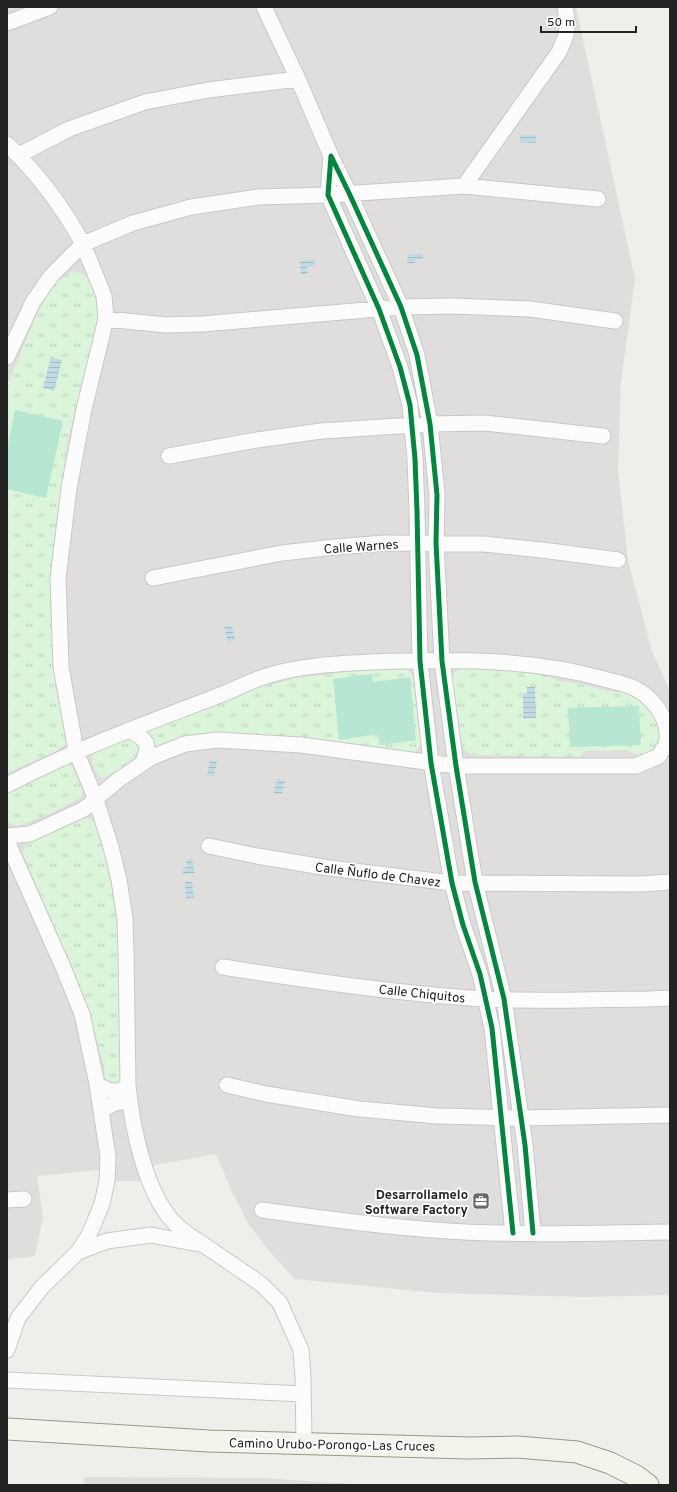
<svg xmlns="http://www.w3.org/2000/svg" width="677" height="1492" font-family="Overpass,sans-serif">
  <defs>
    <pattern id="park-tufts" width="24" height="20" patternUnits="userSpaceOnUse"><rect width="24" height="20" fill="#daf5da"/><path d="M3 7l-1-3M5 7V3M7 7l1-3M15 17l-1-3M17 17v-4M19 17l1-3" fill="none" stroke="#bbd2bb"/></pattern>
    <pattern id="water-rules" width="6" height="5" patternUnits="userSpaceOnUse"><rect width="6" height="5" fill="#bfdbe3"/><path d="M0 2.5h6" fill="none" stroke="#a4bcc2"/></pattern>
  </defs>
  <rect width="100%" height="100%" fill="#f0eeeb"/>
  <!-- residential -->
  <path fill="#dfdedc" d="M 7,7 L 576,7 L 635,279 L 621,381 L 618,470 L 628,560 L 652,651 L 670,691 L 670,1297 L 667,1295 L 587,1297 L 438,1293 L 295,1279 L 269,1251 L 249,1225 L 230,1188 L 216,1154 L 154,1165 L 149,1181 L 107,1181 L 99,1170 L 37,1176 L 43,1217 L 35,1256 L 7,1259 Z
    M 84,1477 L 261,1478 L 369,1485 L 84,1485 Z"/>
  <!-- park -->
  <path fill="url(#park-tufts)" d="M 70,272 L 82,273 L 91,282 L 99,313 L 86,373 L 68,438 L 61,488 L 53,561 L 50,602 L 53,650 L 66,729 L 67,743 C 51,758 26,763 7,773 L 7,386 L 39,309 L 55,283 Z
    M 480,666 L 548,676 L 559,681 L 581,684 L 608,691 L 618,692 L 627,691 L 643,700 L 657,720 L 660,735 L 657,747 L 650,754 L 642,757 L 627,750 L 585,751 L 578,757 L 475,755 C 465,753 463,749 460,740 L 451,685 L 453,675 L 460,667 Z
    M 407,668 L 414,678 L 419,693 L 423,732 L 421,744 L 415,752 L 406,754 L 167,745 L 156,746 L 147,729 L 251,690 L 296,678 L 360,670 Z
    M 125,735 L 137,736 L 140,750 C 131,761 117,776 102,778 C 95,773 89,762 93,753 Z
    M 66,764 L 72,766 L 83,792 L 80,798 L 52,813 L 18,826 L 10,824 L 7,820 L 7,790 Z
    M 90,818 L 99,829 L 109,875 L 116,910 L 119,939 L 123,1079 L 118,1085 L 110,1086 L 106,1079 C 92,999 52,927 22,851 L 30,843 L 57,831 L 75,820 Z"/>
  <!-- pitch -->
  <path fill="#b7e6d2" d="M 15,410 L 63,421 L 46,498 L 7,489 L 7,448 Z
    M 372,674 L 373,682 L 410,677 L 416,740 L 380,745 L 378,734 L 339,740 L 333,679 Z
    M 639,706 L 641,745 L 570,747 L 568,708 Z"/>
  <!-- water -->
  <path fill="url(#water-rules)" d="M 520,135 L 536,135 L 536,143 L 520,142 Z
    M 408,254 L 423,254 L 423,259 L 415,259 L 415,263 L 407,263 Z
    M 314,259 L 315,266 L 307,267 L 308,274 L 301,275 L 300,261 Z
    M 51,357 L 62,360 L 54,391 L 43,388 Z
    M 232,626 L 235,640 L 228,642 L 224,627 Z
    M 527,687 L 535,687 L 536,718 L 523,719 L 523,693 L 527,693 Z
    M 210,760 L 217,762 L 214,776 L 207,775 Z
    M 277,779 L 285,781 L 282,794 L 274,793 Z
    M 192,859 L 195,873 L 183,875 L 183,868 L 187,867 L 186,860 Z
    M 185,882 L 192,882 L 194,898 L 186,899 Z"/>
  <g fill="none" stroke-linecap="round" stroke-linejoin="round">
    <defs>
      <path id="street" d="M 264,7 L 298,79 L 331,156
        M 7,23 L 50,7
        M 7,144 C 37,173 63,207 83,244 L 133,223 L 191,207 L 258,197 L 328,195 L 464,186 L 598,199
        M 19,155 L 69,129 L 145,102 L 208,90 L 298,79
        M 464,186 L 559,52 C 568,33 569,27 565,7
        M 106,319 L 166,325 L 202,324 L 401,307 L 454,306 L 530,309 L 615,321
        M 7,357 L 33,302 L 51,276 L 83,244 L 104,296 L 106,319 L 84,409 L 69,488 L 58,578 L 61,667 L 76,751 L 96,800 L 111,847 L 119,880 L 125,919 L 126,954 L 128,1085 C 132,1126 144,1186 170,1218 C 179,1230 192,1237 204,1245
        M 169,456 L 257,440 L 321,431 L 430,424 L 485,423 L 603,436
        M 153,578 L 282,553 L 335,547 L 385,543 L 484,544 L 550,551 L 618,560
        M 129,730 C 148,740 151,744 142,764
        M 7,785 C 74,750 144,724 215,697 C 233,691 251,680 270,675 C 303,665 338,664 372,662 C 449,659 529,658 604,679 C 614,682 627,684 636,689 C 653,698 669,718 667,740 C 666,745 661,752 659,756 L 636,766 L 456,766 L 301,745 L 217,740 L 185,744 L 152,757 L 118,780 L 84,809 L 30,834 L 7,836
        M 7,841 L 63,967 L 82,1014 L 97,1084 L 108,1157 L 107,1181 L 102,1204 L 89,1235 L 78,1252
        M 209,846 L 257,856 L 329,868 L 452,883 L 641,884 L 670,882
        M 223,967 C 309,981 398,994 485,999 C 540,1002 595,999 649,999 L 670,998
        M 97,1084 C 108,1091 118,1095 128,1085
        M 227,1085 L 266,1094 L 359,1109 L 438,1116 L 520,1118 L 670,1115
        M 102,1111 C 111,1104 118,1100 130,1103
        M 7,1200 L 24,1199
        M 262,1210 C 319,1218 376,1226 434,1230 C 512,1236 591,1233 670,1232
        M 513,1233 L 492,1028 L 480,974 L 463,925 L 452,883 L 431,763 L 420,661 L 417,511 L 415,459 L 410,405 L 400,367 L 379,309 L 328,195 L 331,156 L 349,193 L 401,307 L 417,355 L 430,424 L 437,495 L 436,543 L 442,661 L 456,766 L 475,882 L 504,999 L 525,1145 L 533,1233
        M 7,1350 L 18,1318 L 42,1287 L 78,1252 L 107,1241 L 151,1235 L 204,1245 L 261,1284 L 280,1303 L 301,1350 L 303,1377 L 304,1443
        M 7,1380 L 303,1394"/>
      <path id="secondary" d="M 7,1429 L 209,1441 L 469,1448 L 518,1447 L 577,1452 L 610,1463 L 636,1476 L 648,1485"/>
    </defs>
    <!-- street casing -->
    <use href="#street" stroke="#c9c8c7" stroke-width="17"/>
    <!-- secondary casing -->
    <use href="#secondary" stroke="#999a82" stroke-width="23"/>
    <!-- street -->
    <use href="#street" stroke="#fdfcfc" stroke-width="15"/>
    <!-- secondary -->
    <use href="#secondary" stroke="#f4f4ed" stroke-width="21"/>
    <defs>
      <path id="cycleway" d="M 513,1233 L 492,1028 L 480,974 L 463,925 L 452,883 L 431,763 L 420,661 L 417,511 L 415,459 L 410,405 L 400,367 L 379,309 L 328,195 L 331,156 L 349,193 L 401,307 L 417,355 L 430,424 L 437,495 L 436,543 L 442,661 L 456,766 L 475,882 L 504,999 L 525,1145 L 533,1233"/>
    </defs>
    <!-- cycleway casing -->
    <use href="#cycleway" stroke="#fff" stroke-width="8"/>
    <!-- cycleway -->
    <use href="#cycleway" stroke="#00873e" stroke-width="5"/>
  </g>
  <!-- icons -->
  <defs>
    <symbol id="office-square" viewBox="-11 -11 22 22"><rect x="-9" y="-9" width="18" height="18" rx="4" fill="#6a6968" stroke="#fff"/><path d="M-6-3h4V-5.5h4V-3h4V5H-6ZM-1-4.5V-3h2v-1.5ZM-6 0V1H6V0Z" fill="#fff"/></symbol>
  </defs>
  <g fill-rule="evenodd">
    <use href="#office-square" x="471" y="1191" width="20" height="20"/>
  </g>
  <g text-anchor="middle" stroke-width="3.5" stroke-linejoin="round" paint-order="stroke">
    <!-- street labels -->
    <g font-size="13" fill="#222" stroke="#fff">
      <text transform="translate(361 546) rotate(-4)" y="5">Calle Warnes</text>
      <text transform="translate(378 874) rotate(7)" y="5">Calle Ñuflo de Chavez</text>
      <text transform="translate(422 993) rotate(6)" y="5">Calle Chiquitos</text>
      <text transform="translate(332 1444) rotate(1)" y="5">Camino Urubo-Porongo-Las Cruces</text>
    </g>
    <!-- poi labels -->
    <g font-size="13" font-weight="bold" fill="#222" stroke="#fff" text-anchor="end">
      <text x="468" y="1199">Desarrollamelo<tspan x="468" dy="15">Software Factory</tspan></text>
    </g>
  </g>
  <!-- border -->
  <rect width="677" height="1492" fill="none" stroke="#222222" stroke-width="16"/>
  <!-- scale -->
  <path d="M541 26v6h95v-6" fill="none" stroke="#222222" stroke-width="2"/>
  <text x="547" y="26" font-size="12" fill="#222222" stroke="#ffffff" stroke-width="3" paint-order="stroke">50 m</text>
</svg>
